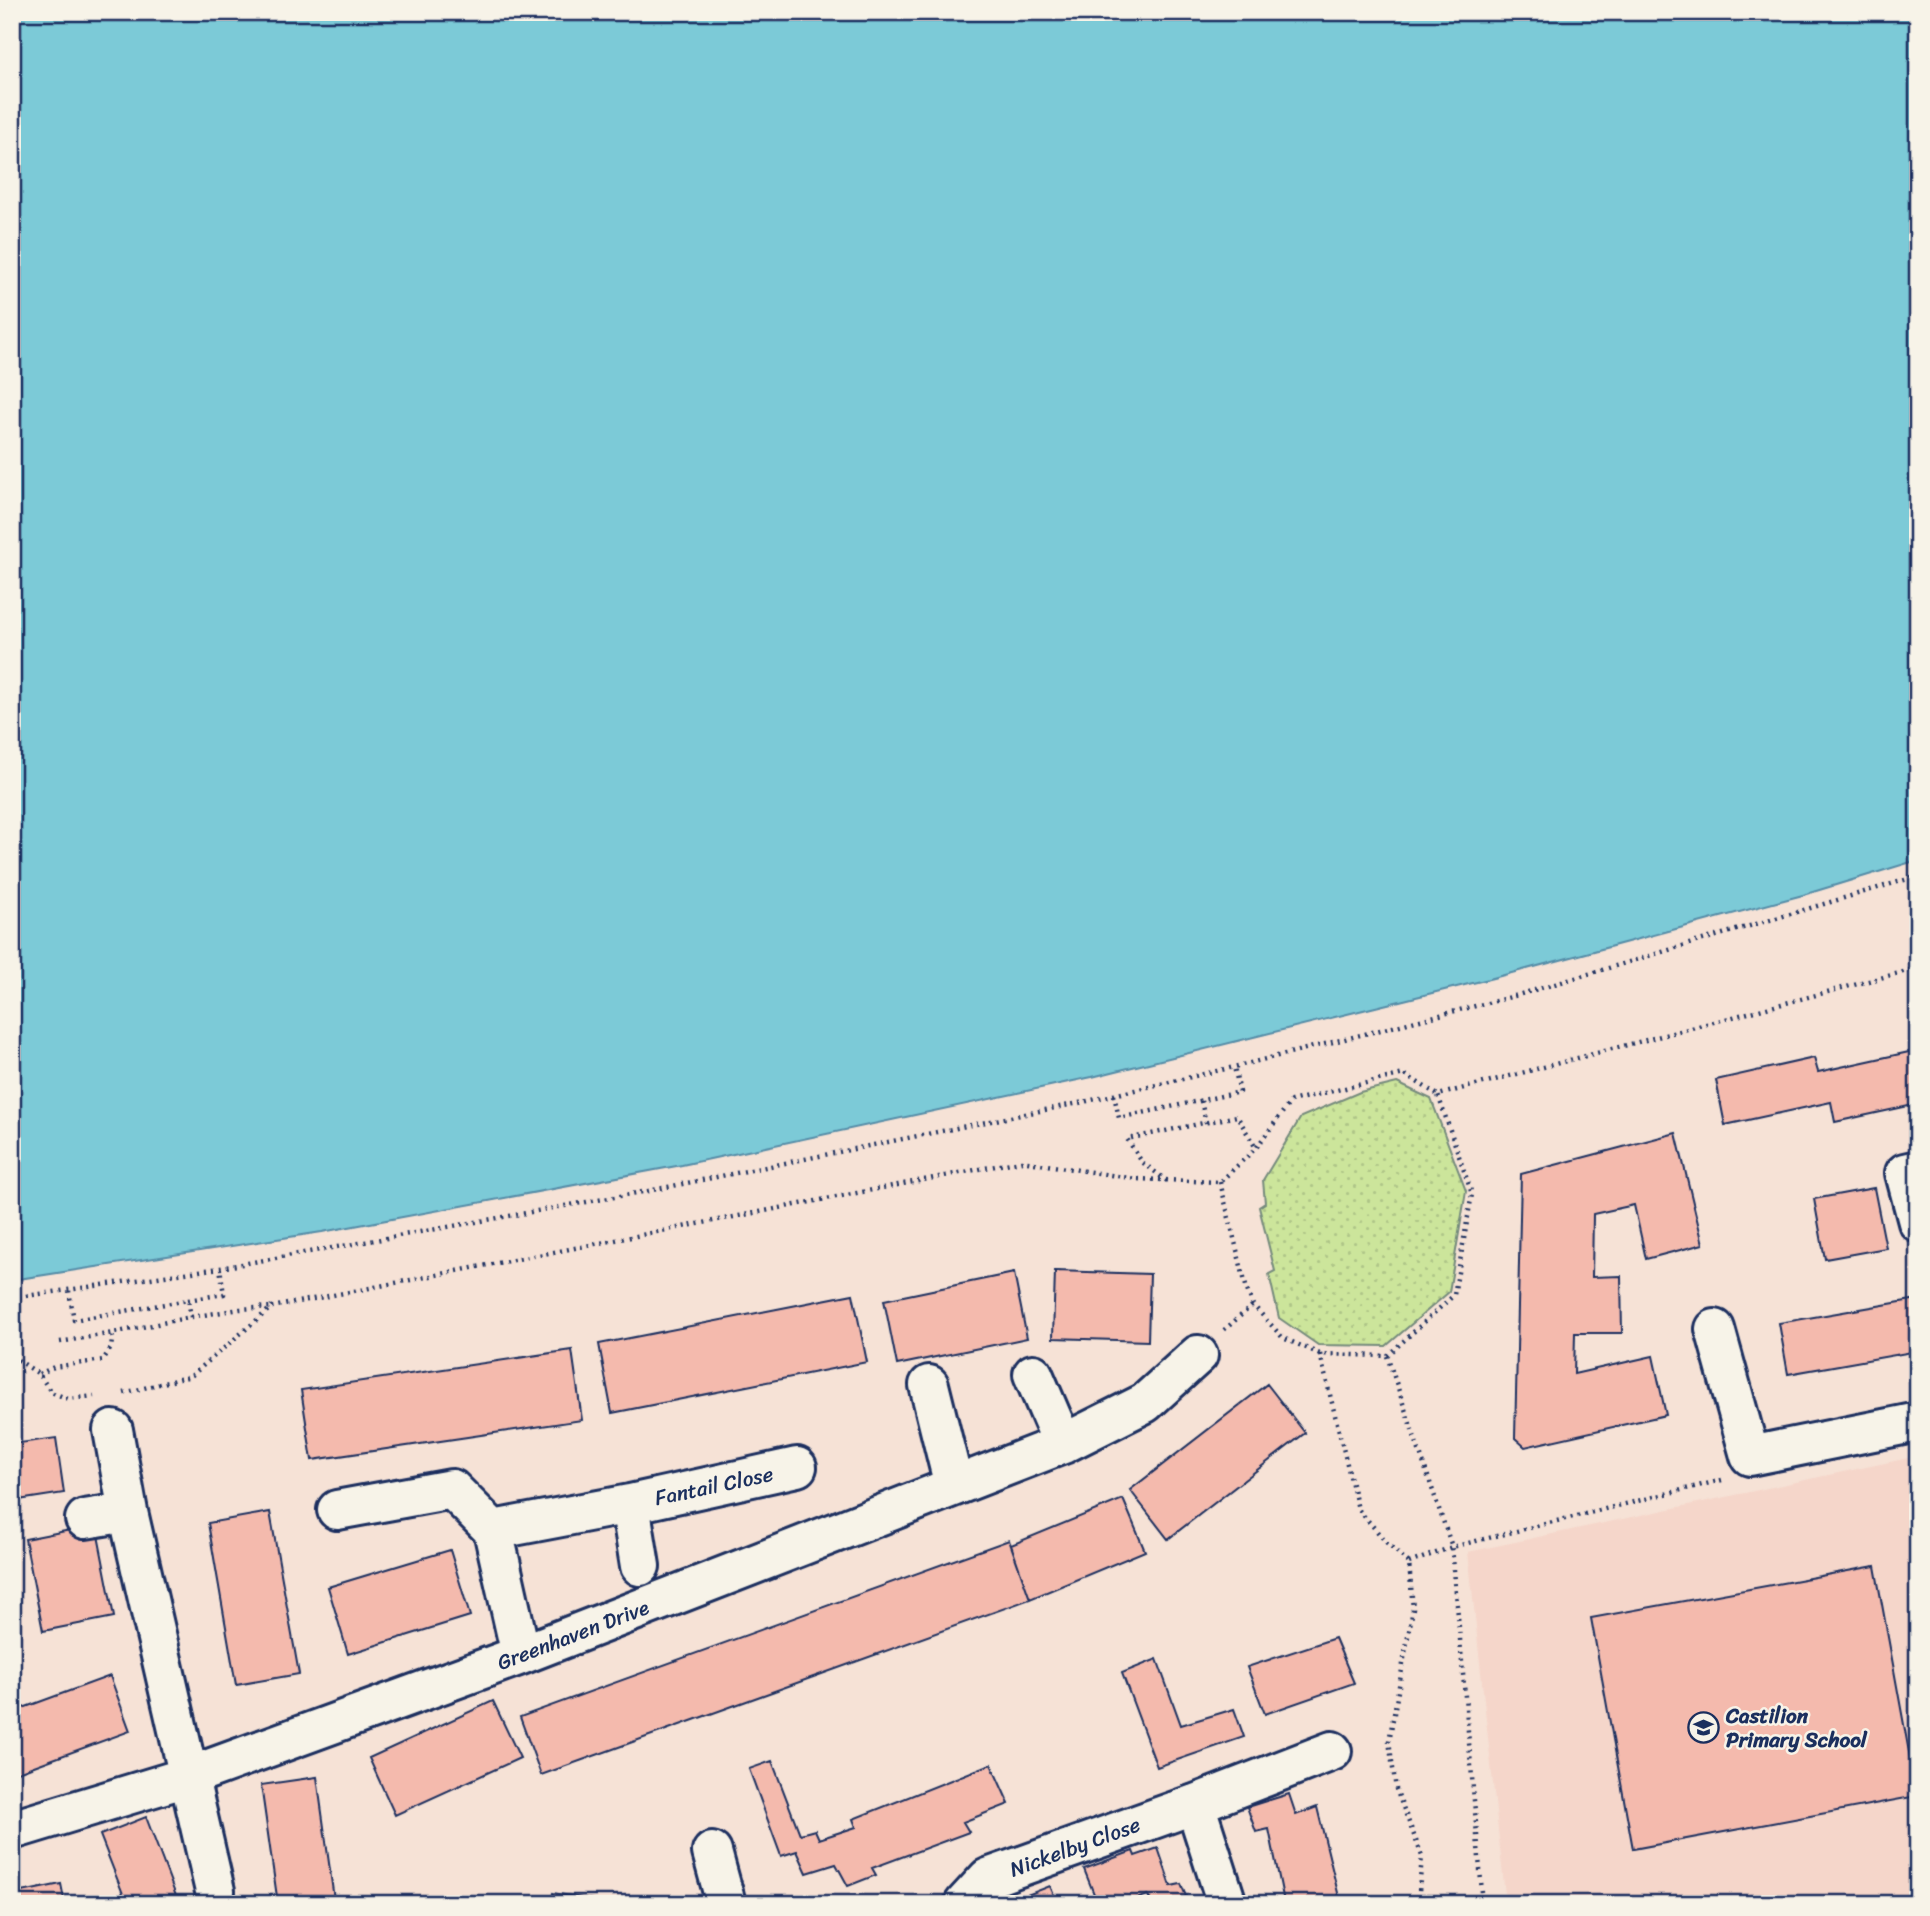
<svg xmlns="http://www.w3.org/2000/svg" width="1930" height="1916" font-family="Sriracha,sans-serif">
  <defs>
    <pattern id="grass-dots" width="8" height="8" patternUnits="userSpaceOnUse" patternTransform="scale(1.75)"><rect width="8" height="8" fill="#cce59b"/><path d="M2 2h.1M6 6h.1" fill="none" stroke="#afc588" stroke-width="1.8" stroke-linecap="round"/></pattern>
  </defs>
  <rect width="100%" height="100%" fill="#f6e2d6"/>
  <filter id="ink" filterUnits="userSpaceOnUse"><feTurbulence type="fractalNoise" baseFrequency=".0143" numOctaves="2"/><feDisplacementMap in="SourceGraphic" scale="14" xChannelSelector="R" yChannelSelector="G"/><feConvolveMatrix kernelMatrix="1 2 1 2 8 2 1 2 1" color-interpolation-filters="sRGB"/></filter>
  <g filter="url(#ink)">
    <!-- built -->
    <path fill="#f5d6ca" d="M 1918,1456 L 1918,1904 L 1506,1904 L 1468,1552 Z"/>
    <!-- grass -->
    <path fill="url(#grass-dots)" stroke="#748a7c" stroke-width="2" d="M 1397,1083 L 1431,1099 L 1466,1191 L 1449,1292 L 1386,1346 L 1318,1345 L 1279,1318 L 1269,1274 L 1275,1271 L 1259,1207 L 1265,1203 L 1263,1180 L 1301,1117 L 1360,1092 Z"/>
    <!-- water -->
    <path fill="#7bcad7" stroke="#558ca7" stroke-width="2" d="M 12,12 L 1918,12 L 1918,860 L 1803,895 L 1493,978 L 1092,1077 L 682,1165 L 322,1232 L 12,1280 Z"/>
    <!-- building -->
    <path fill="#f4baad" stroke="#1b2f5e" stroke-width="2" d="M 1918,1050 L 1918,1104 L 1835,1122 L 1831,1102 L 1725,1125 L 1716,1080 L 1814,1058 L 1818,1072 Z
      M 1676,1133 L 1703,1244 L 1646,1259 L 1634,1205 L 1593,1214 L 1592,1277 L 1621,1276 L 1622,1333 L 1575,1333 L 1574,1374 L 1653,1356 L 1666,1415 L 1525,1447 L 1515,1438 L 1521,1174 Z
      M 1874,1188 L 1886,1248 L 1825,1259 L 1814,1199 Z
      M 1055,1271 L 1150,1274 L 1148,1341 L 1053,1338 Z
      M 1014,1273 L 1027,1338 L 897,1365 L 884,1300 Z
      M 853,1294 L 867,1362 L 612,1413 L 599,1344 Z
      M 1918,1299 L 1918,1351 L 1788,1374 L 1779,1323 Z
      M 572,1350 L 582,1420 L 312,1460 L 301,1390 Z
      M 1267,1384 L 1305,1433 L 1168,1539 L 1130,1490 Z
      M 56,1438 L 64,1493 L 12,1501 L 12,1444 Z
      M 1123,1499 L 1145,1551 L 1030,1599 L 1011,1545 Z
      M 270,1512 L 299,1674 L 236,1685 L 208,1523 Z
      M 96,1525 L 114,1617 L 43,1631 L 25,1539 Z
      M 1009,1540 L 1030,1599 L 541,1775 L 520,1717 Z
      M 450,1550 L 470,1616 L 348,1654 L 328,1587 Z
      M 1875,1566 L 1917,1796 L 1633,1849 L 1591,1618 Z
      M 1335,1638 L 1354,1683 L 1265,1714 L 1247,1667 Z
      M 1157,1659 L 1181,1725 L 1234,1709 L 1244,1737 L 1157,1767 L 1122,1673 Z
      M 110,1676 L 130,1731 L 12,1774 L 12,1712 Z
      M 493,1701 L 520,1758 L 395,1815 L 369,1758 Z
      M 772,1761 L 800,1834 L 815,1830 L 819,1839 L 856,1827 L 853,1819 L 991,1764 L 1009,1804 L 963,1822 L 969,1832 L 872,1868 L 876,1875 L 848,1886 L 836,1864 L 807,1873 L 797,1851 L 781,1856 L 749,1769 Z
      M 317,1777 L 334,1899 L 301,1904 L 278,1904 L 261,1785 Z
      M 1289,1794 L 1296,1815 L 1317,1807 L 1339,1897 L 1333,1898 L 1335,1904 L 1295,1904 L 1295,1901 L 1284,1902 L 1269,1829 L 1256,1832 L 1247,1807 Z
      M 146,1817 L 179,1904 L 127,1904 L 100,1835 Z
      M 1158,1848 L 1171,1886 L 1181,1884 L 1189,1904 L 1152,1904 L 1148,1895 L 1122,1904 L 1098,1904 L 1084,1869 L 1133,1851 L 1135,1856 Z
      M 61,1884 L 65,1904 L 12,1904 L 12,1894 Z
      M 1050,1886 L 1058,1904 L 1025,1904 L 1022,1897 Z
      M 553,1893 L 594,1900 L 594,1904 L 551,1904 Z"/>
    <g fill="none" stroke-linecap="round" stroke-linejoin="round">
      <defs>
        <path id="minor" d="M 1918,1170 L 1905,1173 L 1918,1222
          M 1715,1329 L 1750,1456 L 1918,1422
          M 1033,1374 L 1063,1444
          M 929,1385 L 954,1486
          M 113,1430 L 128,1512 L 215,1891
          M 630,1504 L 640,1566
          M 337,1510 L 452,1489 L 493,1530 L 521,1655
          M 85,1519 L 128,1512
          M 493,1530 L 630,1504 L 797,1467
          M 1195,1804 L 1227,1904
          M 12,1830 L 190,1776 L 521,1655 L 1063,1444 L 1145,1403 L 1198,1355
          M 712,1852 L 725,1900
          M 964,1904 L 988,1878 L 1195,1804 L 1332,1751"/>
      </defs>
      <!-- minor casing -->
      <use href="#minor" stroke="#1b2f5e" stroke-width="44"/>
      <!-- path -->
      <path stroke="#1b2f5e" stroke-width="4.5" stroke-dasharray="2 5" stroke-linecap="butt" d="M 1114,1095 L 1119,1118 L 1240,1092 L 1234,1067
        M 1201,1101 L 1206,1123
        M 1167,1181 L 1142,1162 L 1127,1139 L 1237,1116 L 1256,1148
        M 1220,1182 L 1247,1290 L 1253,1305 L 1283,1338 L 1320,1354 L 1387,1356 L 1454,1295 L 1472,1194 L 1438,1095
        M 12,1298 L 220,1268 L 648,1191 L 1079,1103 L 1234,1067 L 1511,997 L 1918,876
        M 188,1300 L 224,1294 L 220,1268
        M 191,1317 L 240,1309 L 272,1307
        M 1224,1330 L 1253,1305
        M 60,1342 L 113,1333
        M 1320,1354 L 1358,1509 L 1387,1543 L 1409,1563 L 1413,1609 L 1389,1741 L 1396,1789 L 1422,1856 L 1418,1904
        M 12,1356 L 39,1374 L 51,1392 L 68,1399 L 94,1396
        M 1387,1356 L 1452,1547 L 1483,1904
        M 39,1374 L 54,1367 L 103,1360 L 111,1348 L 113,1333 L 191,1317 L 188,1300 L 74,1320 L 69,1291
        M 124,1393 L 191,1376 L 272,1307 L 1021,1161 L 1136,1179 L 1220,1182 L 1256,1148 L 1291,1101 L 1404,1074 L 1438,1095 L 1918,968
        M 1409,1563 L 1452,1547 L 1722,1480
        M 1455,1904 L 1482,1900"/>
      <!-- minor -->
      <use href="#minor" stroke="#f7f3e8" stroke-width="38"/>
    </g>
  </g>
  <!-- icons -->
  <defs>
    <symbol id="school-ring" viewBox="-11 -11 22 22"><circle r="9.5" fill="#f7f3e8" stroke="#1b2f5e" stroke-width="1.5"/><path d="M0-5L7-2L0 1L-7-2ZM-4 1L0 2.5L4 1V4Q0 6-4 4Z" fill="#1b2f5e"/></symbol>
  </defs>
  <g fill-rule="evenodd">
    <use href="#school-ring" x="1686" y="1710" width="35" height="35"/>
  </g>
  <g text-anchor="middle" stroke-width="5" stroke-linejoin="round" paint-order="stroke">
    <!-- street labels -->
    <g font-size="21" fill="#1b2f5e" stroke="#f7f3e8">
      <text transform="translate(714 1486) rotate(-12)" y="7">Fantail Close</text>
      <text transform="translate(573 1635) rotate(-21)" y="7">Greenhaven Drive</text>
      <text transform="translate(1075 1847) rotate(-20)" y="7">Nickelby Close</text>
    </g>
    <!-- poi labels -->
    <g font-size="21" font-weight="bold" fill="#1b2f5e" stroke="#f7f3e8" text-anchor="start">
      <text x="1726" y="1723">Castilion<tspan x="1726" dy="24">Primary School</tspan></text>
    </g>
  </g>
  <!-- margin -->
  <rect width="1930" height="1916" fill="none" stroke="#f7f3e8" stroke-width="42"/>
  <rect x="21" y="21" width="1888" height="1874" fill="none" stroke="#1b2f5e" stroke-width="2.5" filter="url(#ink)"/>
</svg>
